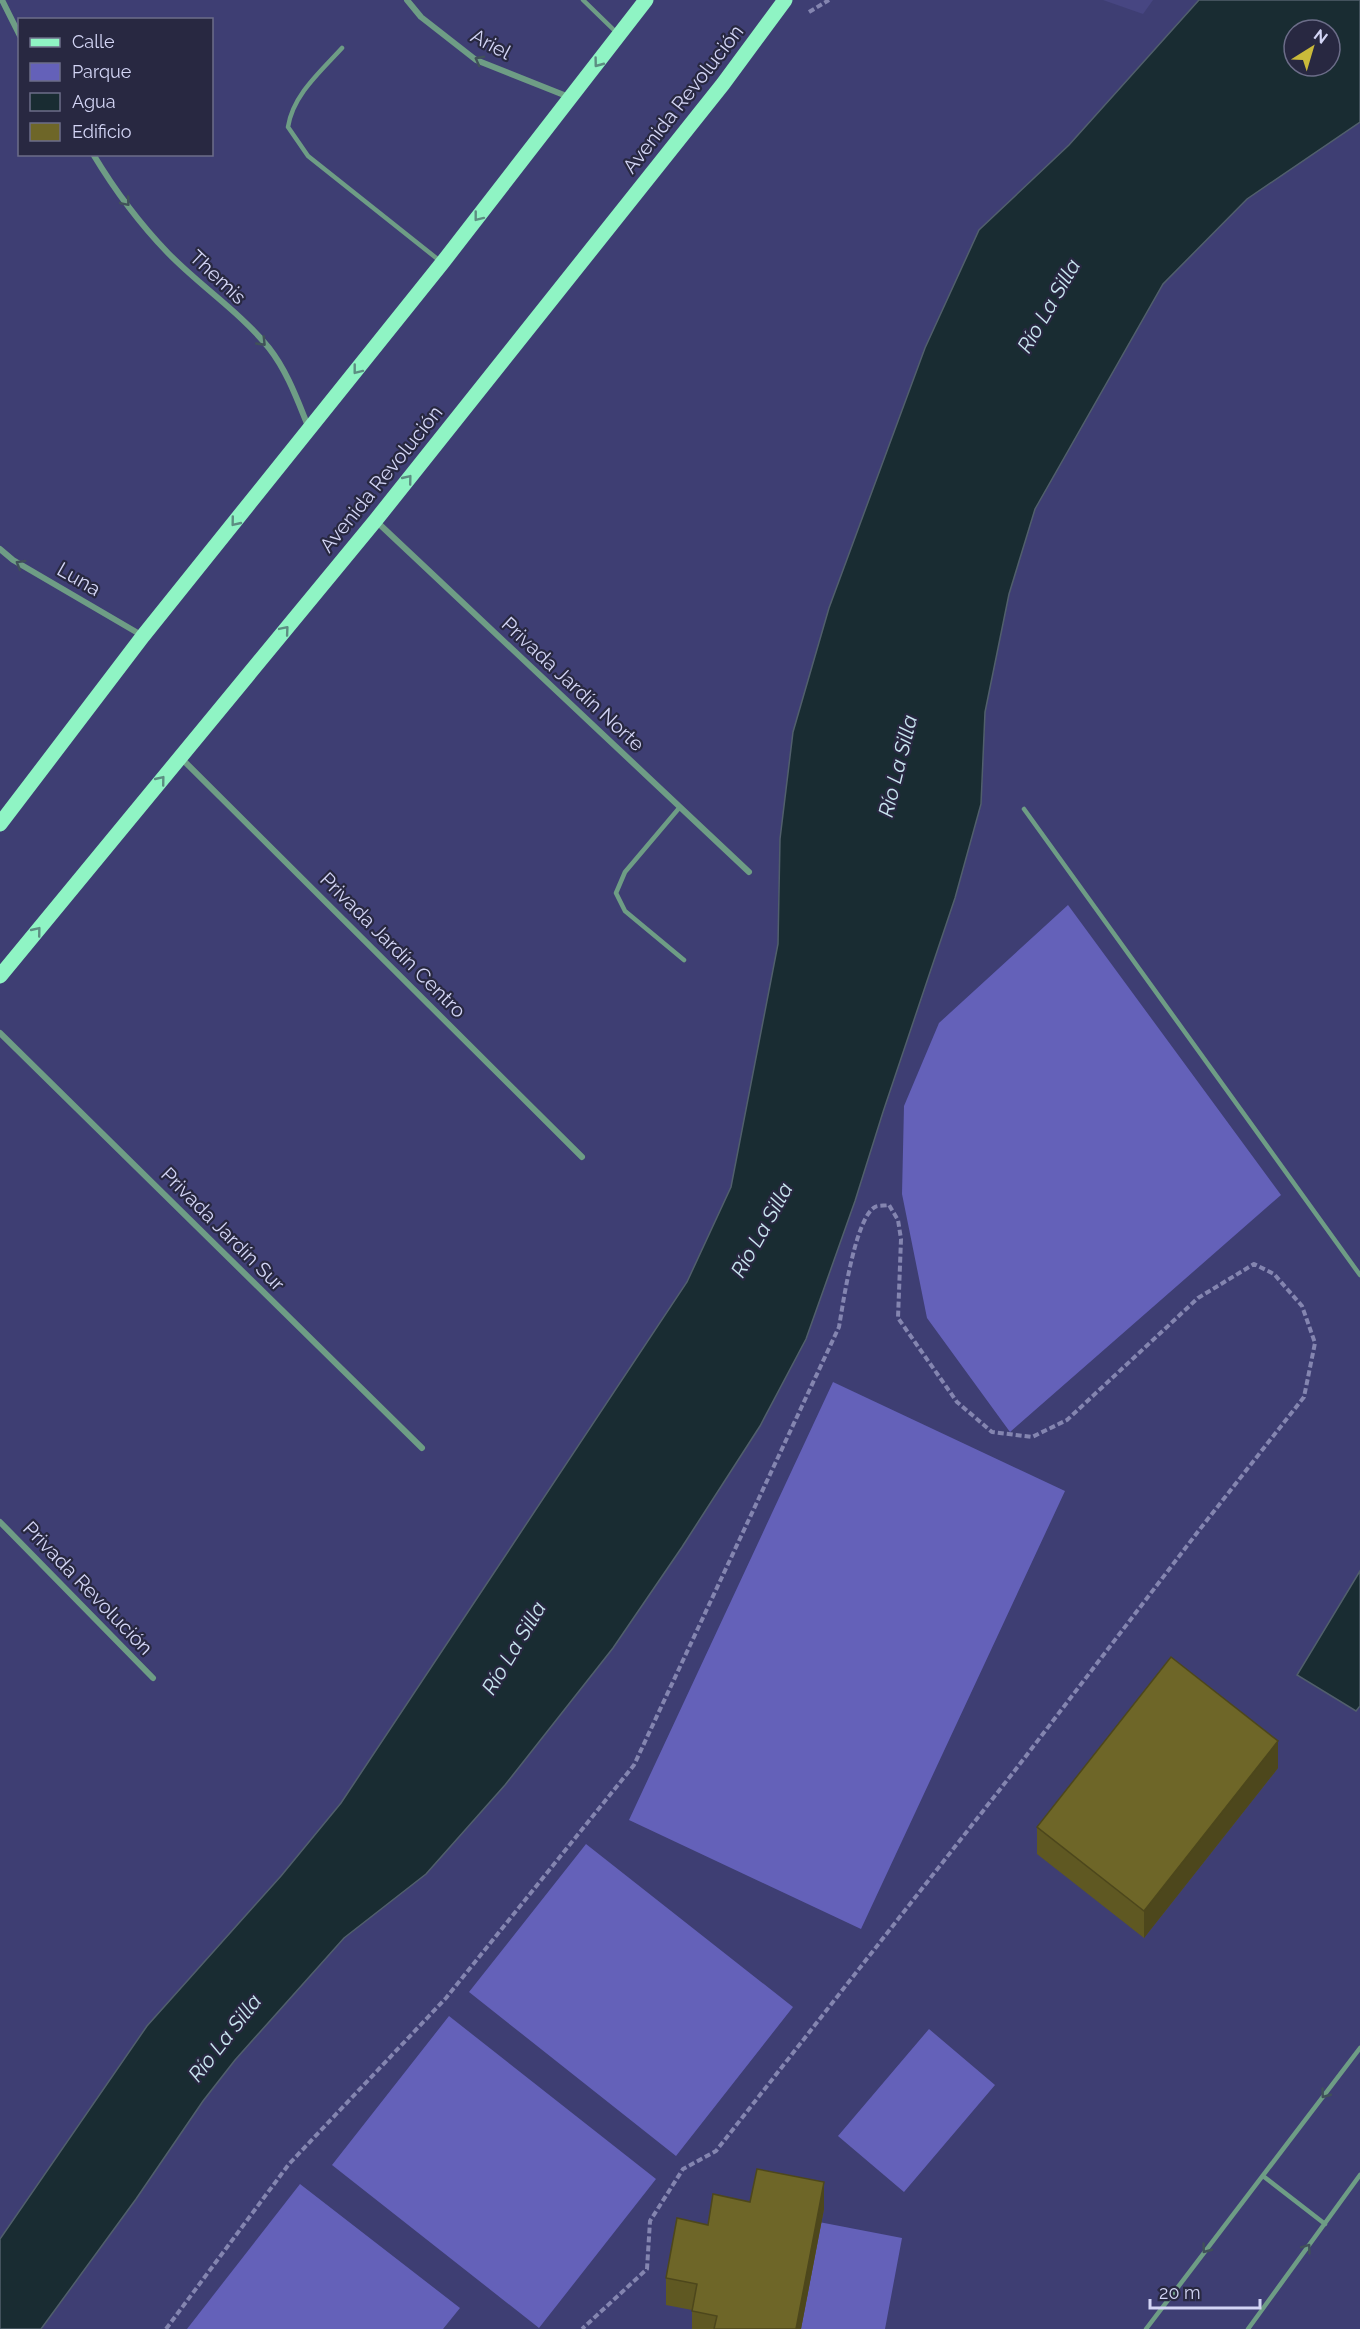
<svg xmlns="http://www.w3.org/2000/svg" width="1360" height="2329" font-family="Raleway,sans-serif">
  <rect width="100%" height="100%" fill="#3e3e73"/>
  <!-- built -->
  <path fill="#474682" d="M 1103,0 L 1153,0 L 1143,14 Z"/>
  <!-- green -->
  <path fill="#6461b9" d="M 1068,905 L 1281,1195 L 1010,1432 L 927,1318 L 902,1194 L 904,1106 L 939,1023 Z
    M 833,1382 L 1065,1491 L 861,1929 L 629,1820 Z
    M 586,1844 L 793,2007 L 676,2156 L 469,1992 Z
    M 449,2016 L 656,2179 L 539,2328 L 332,2165 Z
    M 929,2029 L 995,2085 L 904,2192 L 838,2136 Z
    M 300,2184 L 460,2308 L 443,2329 L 187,2329 Z
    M 793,2217 L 902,2238 L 885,2329 L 772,2329 Z"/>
  <!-- water -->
  <path fill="#192c32" stroke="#515f6c" stroke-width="1.5" fill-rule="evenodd" d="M 1199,0 L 1360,0 L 1360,122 L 1247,199 L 1163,284 L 1035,509 L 1009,594 L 985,712 L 981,804 L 955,898 L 883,1112 L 855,1201 L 806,1339 L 760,1426 L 682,1547 L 613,1648 L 505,1785 L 426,1874 L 344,1938 L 235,2060 L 203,2101 L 136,2199 L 41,2329 L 0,2329 L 0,2239 L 147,2026 L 281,1876 L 341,1803 L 687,1282 L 731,1187 L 778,944 L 780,839 L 793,732 L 829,608 L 925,348 L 979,230 L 1069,145 ZM 1294,30 L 1330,30 L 1330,66 L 1294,66 Z
    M 1360,1571 L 1360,1706 L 1356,1711 L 1297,1675 Z"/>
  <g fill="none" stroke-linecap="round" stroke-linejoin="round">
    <!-- path -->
    <path stroke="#8485b0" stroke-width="4" stroke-dasharray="6 3" stroke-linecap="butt" d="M 809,12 L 829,0
      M 166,2329 L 289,2164 L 446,1998 L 634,1765 L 839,1327 C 843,1304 855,1218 875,1207 C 878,1205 885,1206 889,1205 L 898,1220 L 901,1239 L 898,1318 L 957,1402 L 992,1432 L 1032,1437 L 1067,1420 L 1198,1298 L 1254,1264 L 1274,1274 L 1302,1306 L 1315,1343 L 1304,1397 L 1200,1529 L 1016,1769 L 716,2151 L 683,2169 L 650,2221 L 647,2269 L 582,2329"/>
    <!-- service -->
    <path stroke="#6e9d85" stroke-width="4.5" d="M 583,0 L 617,33
      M 342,48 C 320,72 293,95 288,127 L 308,156 L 440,261
      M 680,807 L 625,872 L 616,893 L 625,911 L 684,960
      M 1024,809 L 1360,1275
      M 1263,2176 L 1325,2224
      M 1146,2329 L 1360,2048
      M 1248,2329 L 1360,2175"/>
    <!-- minor -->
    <path stroke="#6e9d85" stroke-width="6" d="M 2,0 L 20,36
      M 407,0 L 421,17 L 476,60 L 569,97
      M 93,154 C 114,189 140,224 168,253 C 200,286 240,312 269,348 C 287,371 297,399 308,426
      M 376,521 L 749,872
      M 0,549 L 13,560 L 143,636
      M 180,757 L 582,1157
      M 0,1033 L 422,1448
      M 0,1522 L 153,1678"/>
    <!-- primary -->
    <path stroke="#8ff4c4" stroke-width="15" d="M 0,824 L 143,636 L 443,262 L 646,0
      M 0,976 L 375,521 L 723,84 L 785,0"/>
  </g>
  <!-- wall -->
  <path fill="#5f5822" d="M 1278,1768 L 1144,1938 L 1037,1854 L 1037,1827 Z
    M 750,2202 L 824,2209 L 801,2329 L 692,2329 L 692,2310 L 666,2305 L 666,2278 L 708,2225 Z"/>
  <!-- shaded-wall -->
  <path fill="#4d471c" d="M 1278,1741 L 1278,1768 L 1144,1938 L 1144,1911 Z
    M 824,2182 L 824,2209 L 801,2329 L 796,2329 Z"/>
  <!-- building -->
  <path fill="#6e6628" stroke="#4d471c" stroke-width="1.5" d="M 1171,1657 L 1278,1741 L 1144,1911 L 1037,1827 Z
    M 757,2169 L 824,2182 L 796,2329 L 714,2329 L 717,2316 L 692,2311 L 697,2284 L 666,2278 L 677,2218 L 708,2225 L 713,2194 L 750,2202 Z"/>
  <!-- one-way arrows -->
  <defs><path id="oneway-chevron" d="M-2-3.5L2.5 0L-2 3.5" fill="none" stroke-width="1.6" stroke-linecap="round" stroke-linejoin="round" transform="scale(1.5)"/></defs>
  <g stroke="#405159">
    <use href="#oneway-chevron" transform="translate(479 60) rotate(-152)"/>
    <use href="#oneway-chevron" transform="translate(126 202) rotate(50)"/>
    <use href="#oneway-chevron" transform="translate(262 342) rotate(46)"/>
    <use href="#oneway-chevron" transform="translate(20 564) rotate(-149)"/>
    <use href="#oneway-chevron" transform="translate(1325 2094) rotate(127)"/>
    <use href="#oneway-chevron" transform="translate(1307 2248) rotate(-54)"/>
    <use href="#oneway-chevron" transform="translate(1206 2249) rotate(127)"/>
  </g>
  <g stroke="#5c8e82">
    <use href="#oneway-chevron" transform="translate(598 63) rotate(127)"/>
    <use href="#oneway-chevron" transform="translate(478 217) rotate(128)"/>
    <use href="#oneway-chevron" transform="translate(357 370) rotate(128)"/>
    <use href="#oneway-chevron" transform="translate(408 479) rotate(-51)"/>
    <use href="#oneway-chevron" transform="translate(235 522) rotate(129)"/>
    <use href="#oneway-chevron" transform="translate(285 630) rotate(-50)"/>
    <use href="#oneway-chevron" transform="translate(161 780) rotate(-51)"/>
    <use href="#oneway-chevron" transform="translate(37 931) rotate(-51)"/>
  </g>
  <g text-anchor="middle" stroke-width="4.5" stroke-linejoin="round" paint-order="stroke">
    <!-- street labels -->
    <g font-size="20" fill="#d3d5f5" stroke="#282841">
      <text transform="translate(491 44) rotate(28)" y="7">Ariel</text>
      <text transform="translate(683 99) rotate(-52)" y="7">Avenida Revolución</text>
      <text transform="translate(218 277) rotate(43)" y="7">Themis</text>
      <text transform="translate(381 479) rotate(-51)" y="7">Avenida Revolución</text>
      <text transform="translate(79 579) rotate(30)" y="7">Luna</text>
      <text transform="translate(573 684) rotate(43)" y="7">Privada Jardín Norte</text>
      <text transform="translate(393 945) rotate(45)" y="7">Privada Jardín Centro</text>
      <text transform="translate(223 1229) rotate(45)" y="7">Privada Jardín Sur</text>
      <text transform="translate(88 1588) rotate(46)" y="7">Privada Revolución</text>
    </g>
    <!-- water labels -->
    <g font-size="21" font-style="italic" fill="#c9e6f0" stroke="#282841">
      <text transform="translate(1049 306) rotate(-60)" y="7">Río La Silla</text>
      <text transform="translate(898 766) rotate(-76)" y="7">Río La Silla</text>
      <text transform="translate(762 1230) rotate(-61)" y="7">Río La Silla</text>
      <text transform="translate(514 1648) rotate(-59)" y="7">Río La Silla</text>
      <text transform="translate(225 2038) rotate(-52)" y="7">Río La Silla</text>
    </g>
  </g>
  <!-- legend -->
  <rect x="18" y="18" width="195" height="138" fill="#282841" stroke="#6c6d89" stroke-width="1.5"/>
  <rect x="30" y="38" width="30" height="9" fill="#8ff4c4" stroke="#6c6d89" stroke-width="1.5"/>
  <text x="72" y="48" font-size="18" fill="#d3d5f5">Calle</text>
  <rect x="30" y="63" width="30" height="18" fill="#6461b9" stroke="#6c6d89" stroke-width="1.5"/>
  <text x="72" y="78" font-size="18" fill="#d3d5f5">Parque</text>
  <rect x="30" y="93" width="30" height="18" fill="#192c32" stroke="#6c6d89" stroke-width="1.5"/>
  <text x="72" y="108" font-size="18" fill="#d3d5f5">Agua</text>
  <rect x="30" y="123" width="30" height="18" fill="#6e6628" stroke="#6c6d89" stroke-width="1.5"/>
  <text x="72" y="138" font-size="18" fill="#d3d5f5">Edificio</text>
  <!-- north arrow -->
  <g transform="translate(1312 48) rotate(37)"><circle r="28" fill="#282841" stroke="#6c6d89" stroke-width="1.5"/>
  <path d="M0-4.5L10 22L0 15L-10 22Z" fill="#caba3a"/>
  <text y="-9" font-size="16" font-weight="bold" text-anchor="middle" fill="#d3d5f5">N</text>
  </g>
  <!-- scale -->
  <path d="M1150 2299v9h110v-9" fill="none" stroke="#d3d5f5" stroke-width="3"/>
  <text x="1159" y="2299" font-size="18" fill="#d3d5f5" stroke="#282841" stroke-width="4.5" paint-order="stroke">20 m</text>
</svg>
